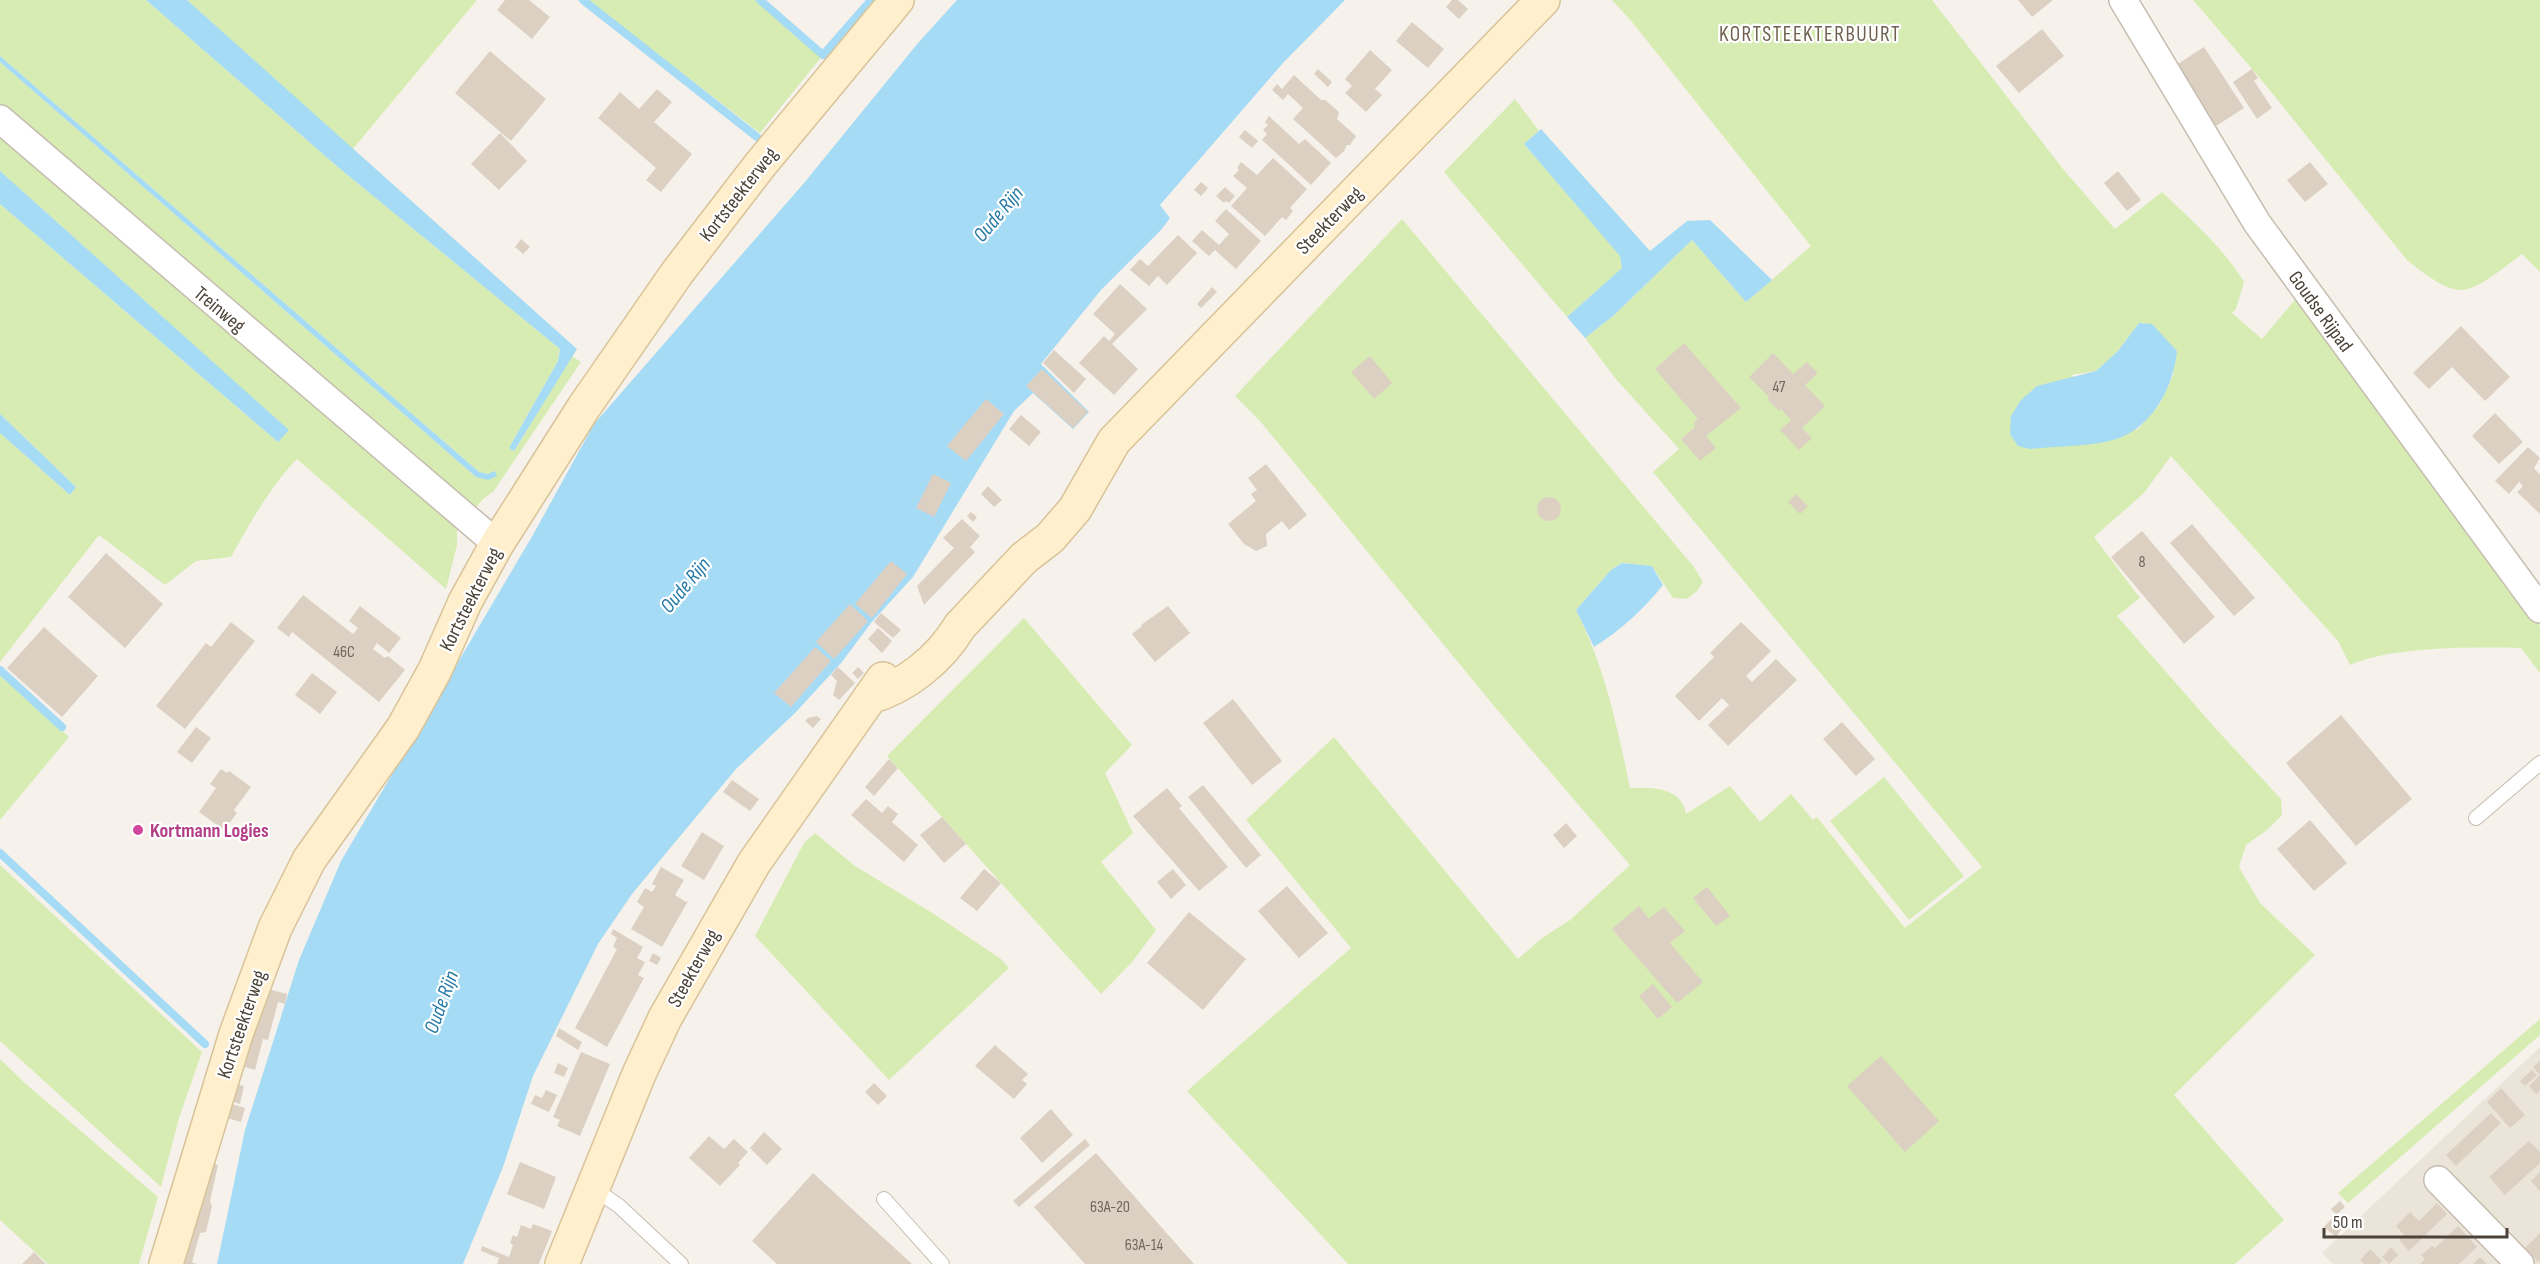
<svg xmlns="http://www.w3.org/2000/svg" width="2540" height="1264" font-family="'Sofia Sans Condensed',sans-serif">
  <rect width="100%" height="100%" fill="#f6f2eb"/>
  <!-- residential -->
  <path fill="#ebe4d9" d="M 2540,1047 L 2540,1264 L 2333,1264 L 2322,1253 Z"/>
  <!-- green -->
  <path fill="#d7ecb3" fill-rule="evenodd" d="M 0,0 L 146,0 L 339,168 L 560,349 L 558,361 L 509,448 L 514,451 L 572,356 L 581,362 L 493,492 L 483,499 L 457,531 L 457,545 L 446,589 L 297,459 C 269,488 251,522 231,557 L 196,561 L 165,585 L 99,535 L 0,662 L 0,433 L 70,495 L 76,487 L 0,414 L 0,204 L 278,442 L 288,430 L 0,171 L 0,62 L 476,477 L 488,474 L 479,472 L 0,56 Z
    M 187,0 L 477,0 L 352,150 Z
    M 587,0 L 760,0 L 823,55 L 760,133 Z
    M 1612,0 L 1932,0 L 2063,169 L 2115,229 L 2162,192 C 2191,220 2223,247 2244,282 L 2236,309 L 2232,313 L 2262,339 L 2299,295 L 2495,570 L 2540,626 L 2540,673 L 2521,648 C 2472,647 2394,646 2350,665 L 2338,641 L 2171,456 L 2144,493 L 2094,537 L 2140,598 L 2117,616 L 2217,730 L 2281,799 L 2282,815 L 2267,830 L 2246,845 L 2239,867 L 2260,903 L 2315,955 L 2174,1095 L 2284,1220 L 2235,1264 L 1348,1264 L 1187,1091 L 1351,948 L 1246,820 L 1334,737 L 1518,959 L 1542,938 L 1570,920 L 1630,865 L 1499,712 L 1260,421 L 1235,396 L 1402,219 L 1694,567 L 1703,582 L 1697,591 L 1687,599 L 1673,598 L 1652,566 L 1622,563 L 1611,570 L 1576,610 C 1605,668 1617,725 1630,788 C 1652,787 1682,787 1686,814 L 1730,786 L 1760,822 L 1791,794 L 1813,820 L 1817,817 L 1905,928 L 1982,867 L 1653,472 L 1679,449 L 1615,378 L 1585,338 L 1613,316 L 1692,240 L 1746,302 L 1811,246 L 1632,22 ZM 2139,323 L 2174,373 L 2159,405 L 2137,430 L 2071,375 L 2096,371 L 2118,351 Z
    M 2193,0 L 2540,0 L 2540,272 L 2522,254 C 2508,264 2479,290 2461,290 C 2443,290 2420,270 2407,260 L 2259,77 Z
    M 1515,99 L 1539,131 L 1524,144 L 1620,255 L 1622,268 L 1567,317 L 1444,172 Z
    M 1024,618 L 1132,745 L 1105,773 L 1133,833 L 1101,862 L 1156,930 L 1132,962 L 1101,994 L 887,756 Z
    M 0,674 L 69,737 L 0,820 Z
    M 1884,777 L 1964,876 L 1909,920 L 1830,821 Z
    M 815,833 L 855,866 L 934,914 L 1001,959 L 1009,968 L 889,1080 L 755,936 L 804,843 Z
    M 0,865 L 202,1052 L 179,1118 L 161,1187 L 0,1041 Z
    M 2540,1019 L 2540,1035 L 2348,1203 L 2338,1193 Z
    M 0,1059 L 26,1084 L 158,1197 L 139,1264 L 48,1264 L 0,1220 Z"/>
  <!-- water -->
  <path fill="#a6dbf5" d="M 146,0 L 187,0 L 577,349 L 514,451 L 509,448 L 558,361 L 560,349 L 339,168 Z
    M 957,0 L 1345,0 L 1283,63 L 1160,205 L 1170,218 L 1161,230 L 1101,290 L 1041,364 L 1089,412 L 1073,429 L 1033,393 L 1014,411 L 913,577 L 871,623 L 842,662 L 795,713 L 736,769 L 632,894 L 598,944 L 533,1076 L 503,1167 L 463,1264 L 217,1264 L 245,1130 L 299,960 L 341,861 L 534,533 L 594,424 L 804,183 L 918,43 Z
    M 0,56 L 479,472 L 488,474 L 495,471 L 497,476 L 488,480 L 476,477 L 0,62 Z
    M 1541,129 L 1650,251 L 1687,221 L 1710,220 L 1772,280 L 1746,302 L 1692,240 L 1613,316 L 1585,338 L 1567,317 L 1622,268 L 1620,256 L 1524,144 Z
    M 0,171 L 289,430 L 278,442 L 0,204 Z
    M 2139,323 L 2152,324 L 2177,351 C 2173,390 2150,432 2109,441 C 2084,447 2055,446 2030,449 L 2018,446 L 2010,434 L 2011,416 L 2021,400 L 2037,386 L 2096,371 L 2118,351 Z
    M 0,414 L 76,487 L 70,495 L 0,433 Z
    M 1622,563 L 1652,566 L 1663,585 C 1643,610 1621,630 1594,647 L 1576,610 L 1611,570 Z"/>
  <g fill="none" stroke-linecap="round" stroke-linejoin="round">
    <!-- stream -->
    <path stroke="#a6dbf5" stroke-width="8" d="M 583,0 L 757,137
      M 760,0 L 823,55 L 871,0
      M 0,670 L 62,727
      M 0,853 L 205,1044"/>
  </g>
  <!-- building -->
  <path fill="#dcd0c3" d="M 505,0 L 529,0 L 550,17 L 532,39 L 497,10 Z
    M 1452,0 L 1458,0 L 1468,9 L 1459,19 L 1446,7 Z
    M 2018,0 L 2053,0 L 2032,17 Z
    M 1412,22 L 1444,49 L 1428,68 L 1396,41 Z
    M 2042,29 L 2064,56 L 2019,93 L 1996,66 Z
    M 2204,47 L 2244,108 L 2213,128 L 2173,67 Z
    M 1370,50 L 1392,70 L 1375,89 L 1382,95 L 1366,112 L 1345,93 L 1352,86 L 1345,79 Z
    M 490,51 L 546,99 L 511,141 L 455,93 Z
    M 1318,69 L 1332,82 L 1328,87 L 1314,74 Z
    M 2252,69 L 2258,78 L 2254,81 L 2272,108 L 2257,119 L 2233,82 Z
    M 1294,75 L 1321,100 L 1325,100 L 1339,112 L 1337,119 L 1356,136 L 1350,145 L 1347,145 L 1344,151 L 1336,158 L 1293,119 L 1303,108 L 1288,94 L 1283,100 L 1272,90 L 1277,84 L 1282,89 Z
    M 657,89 L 672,102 L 654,122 L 692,154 L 661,192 L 646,180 L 656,168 L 598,118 L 620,92 L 639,109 Z
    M 1269,116 L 1299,144 L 1305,139 L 1331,163 L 1311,185 L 1262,140 L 1267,134 L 1263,130 L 1268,125 L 1265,122 Z
    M 1245,130 L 1258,141 L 1252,148 L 1239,137 Z
    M 500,133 L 527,161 L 499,190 L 471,164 Z
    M 1273,158 L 1307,189 L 1290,208 L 1293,211 L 1286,220 L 1282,217 L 1265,236 L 1231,206 L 1247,188 L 1233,176 L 1239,170 L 1237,168 L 1241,162 L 1257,175 Z
    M 2310,162 L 2328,184 L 2305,202 L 2287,180 Z
    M 2118,171 L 2141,200 L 2127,211 L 2104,183 Z
    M 1201,182 L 1208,188 L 1201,196 L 1194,190 Z
    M 1225,187 L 1235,196 L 1229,203 L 1226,201 L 1224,203 L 1216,196 Z
    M 1226,209 L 1261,241 L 1236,269 L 1215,250 L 1209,256 L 1192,241 L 1202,230 L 1219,245 L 1229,234 L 1215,221 Z
    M 1178,235 L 1197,253 L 1167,285 L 1158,276 L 1149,286 L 1130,270 L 1140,259 L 1148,266 Z
    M 521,239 L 530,247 L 523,254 L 515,247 Z
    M 1120,284 L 1147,309 L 1112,344 L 1138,369 L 1114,395 L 1079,363 L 1104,336 L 1109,341 L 1115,334 L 1093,314 Z
    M 1212,287 L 1217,292 L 1201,308 L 1197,304 Z
    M 2461,326 L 2510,377 L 2485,401 L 2452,367 L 2429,389 L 2413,373 Z
    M 1684,343 L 1741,408 L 1706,436 L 1716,448 L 1700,461 L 1681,439 L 1695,427 L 1694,422 L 1698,419 L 1655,369 Z
    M 1054,350 L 1086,379 L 1074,393 L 1043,363 Z
    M 1773,353 L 1793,374 L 1807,362 L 1818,373 L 1805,385 L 1825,406 L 1802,428 L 1812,438 L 1799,450 L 1780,430 L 1791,420 L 1781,409 L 1779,411 L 1768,400 L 1769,397 L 1749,377 Z
    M 1370,356 L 1392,383 L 1374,399 L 1351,372 Z
    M 1042,369 L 1088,412 L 1073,428 L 1026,386 Z
    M 986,399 L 1004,414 L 966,461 L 947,446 Z
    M 2495,413 L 2523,442 L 2499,464 L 2472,436 Z
    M 1021,415 L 1041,432 L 1029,446 L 1009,429 Z
    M 2528,447 L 2540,458 L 2534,468 L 2540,475 L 2540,514 L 2517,492 L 2523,486 L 2519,482 L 2509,494 L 2495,481 Z
    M 1266,464 L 1307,515 L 1289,530 L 1282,521 L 1266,534 L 1267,546 L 1256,551 L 1244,544 L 1228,524 L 1256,501 L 1251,494 L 1257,490 L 1248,478 Z
    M 933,474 L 951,483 L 934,517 L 916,508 Z
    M 988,486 L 1002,500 L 994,507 L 981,494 Z
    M 1796,494 L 1808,506 L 1800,514 L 1788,502 Z
    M1537 509a12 12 0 1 1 24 0a12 12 0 1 1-24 0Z
    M 971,512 L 977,517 L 973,522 L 967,516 Z
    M 962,519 L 980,536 L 970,547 L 975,552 L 924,605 L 917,586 L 954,548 L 943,538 Z
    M 2192,524 L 2255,598 L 2234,616 L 2170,543 Z
    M 2142,531 L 2215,617 L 2184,644 L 2111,557 Z
    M 106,553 L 163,604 L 125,648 L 68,597 Z
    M 891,561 L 907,574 L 872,618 L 855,604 Z
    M 303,595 L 353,634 L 358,628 L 349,621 L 360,606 L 401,638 L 389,653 L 377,643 L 373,649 L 385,658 L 388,656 L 405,670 L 379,702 L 292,632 L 289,637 L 277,628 Z
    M 850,604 L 868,621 L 834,659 L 816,642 Z
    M 1168,606 L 1190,633 L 1155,662 L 1132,634 L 1142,626 L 1141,625 Z
    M 881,613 L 901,630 L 893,638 L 874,622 Z
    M 231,622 L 255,641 L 185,729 L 156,706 L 206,643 L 211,647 Z
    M 1741,622 L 1771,651 L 1746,676 L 1752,682 L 1776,659 L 1797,680 L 1728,746 L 1708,725 L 1729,705 L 1722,698 L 1699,721 L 1675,696 L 1714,657 L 1710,653 Z
    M 44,627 L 98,676 L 62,717 L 7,668 Z
    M 878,628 L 892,641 L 882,653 L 868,639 Z
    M 815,647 L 831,661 L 791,707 L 774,693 Z
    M 838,667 L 855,683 L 839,700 L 833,695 L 837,681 L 831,675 Z
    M 858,667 L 864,673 L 858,679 L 852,673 Z
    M 312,673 L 337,692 L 320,714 L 295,695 Z
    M 1233,699 L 1282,761 L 1252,785 L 1203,723 Z
    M 2341,715 L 2412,799 L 2356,846 L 2286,763 Z
    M 817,716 L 821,719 L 813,728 L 805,721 L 808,718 Z
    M 1842,722 L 1875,759 L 1856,776 L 1823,739 Z
    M 196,727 L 211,738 L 192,763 L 177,752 Z
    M 889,759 L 898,768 L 874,796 L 865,787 Z
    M 221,769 L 227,773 L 229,771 L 251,787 L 234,810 L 237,813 L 224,830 L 199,812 L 216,788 L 210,784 Z
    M 732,780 L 759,799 L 750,811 L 723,792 Z
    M 1203,785 L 1261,855 L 1246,868 L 1188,797 Z
    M 1167,788 L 1182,806 L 1179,808 L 1228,867 L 1199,891 L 1133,816 Z
    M 866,799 L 882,813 L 888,806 L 898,814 L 892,822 L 918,845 L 904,862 L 851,815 Z
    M 942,817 L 966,844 L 944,863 L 920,835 Z
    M 2310,820 L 2347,863 L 2314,891 L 2277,849 Z
    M 1566,823 L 1577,836 L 1564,848 L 1553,835 Z
    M 702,832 L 724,846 L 704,880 L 681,866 Z
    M 661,867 L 684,880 L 675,895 L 686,902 L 688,901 L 662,947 L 631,929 L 644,907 L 637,902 L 645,888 L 652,892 L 656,886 L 652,884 Z
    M 984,869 L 1001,883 L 977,911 L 960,898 Z
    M 1173,869 L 1186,885 L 1171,899 L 1157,882 Z
    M 1287,886 L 1328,933 L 1299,958 L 1258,911 Z
    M 1707,887 L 1730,916 L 1716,926 L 1693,898 Z
    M 1639,906 L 1649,919 L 1664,907 L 1685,931 L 1670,943 L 1703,982 L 1677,1003 L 1612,929 Z
    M 1189,912 L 1246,959 L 1203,1010 L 1147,963 Z
    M 613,929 L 643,947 L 637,958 L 645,962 L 638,975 L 644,978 L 607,1047 L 575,1028 L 617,949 L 613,947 L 617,938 L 611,934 Z
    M 653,953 L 661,958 L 657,965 L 649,961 Z
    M 1653,984 L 1672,1007 L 1658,1019 L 1639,996 Z
    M 264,988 L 287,994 L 285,1004 L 278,1002 L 268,1040 L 263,1039 L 255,1070 L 245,1067 Z
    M 559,1028 L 582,1042 L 578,1050 L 556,1036 Z
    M 995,1045 L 1028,1074 L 1022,1080 L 1027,1084 L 1014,1099 L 975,1066 Z
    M 581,1052 L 610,1064 L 580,1136 L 557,1126 L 560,1120 L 553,1117 Z
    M 1881,1056 L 1939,1121 L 1905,1152 L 1847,1086 Z
    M 2540,1061 L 2540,1075 L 2533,1067 Z
    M 558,1063 L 568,1068 L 564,1077 L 554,1073 Z
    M 2532,1070 L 2537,1075 L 2525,1086 L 2520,1081 Z
    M 2540,1075 L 2540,1091 L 2536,1094 L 2529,1086 Z
    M 874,1083 L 887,1096 L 878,1105 L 865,1092 Z
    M 235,1084 L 244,1086 L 240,1104 L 231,1101 Z
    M 2501,1088 L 2525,1115 L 2510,1128 L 2487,1102 Z
    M 546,1090 L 557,1095 L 549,1112 L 531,1104 L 535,1095 L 542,1098 Z
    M 231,1104 L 245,1108 L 241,1122 L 227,1118 Z
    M 1051,1109 L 1073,1135 L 1042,1163 L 1020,1138 Z
    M 2491,1113 L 2501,1123 L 2456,1166 L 2446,1155 Z
    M 764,1132 L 782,1149 L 767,1165 L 750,1148 Z
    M 709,1136 L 724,1149 L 734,1139 L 748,1152 L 738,1163 L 740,1165 L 720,1186 L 689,1158 Z
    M 1085,1139 L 1090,1145 L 1019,1207 L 1013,1201 Z
    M 2529,1141 L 2540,1152 L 2540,1163 L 2505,1195 L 2489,1177 Z
    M 1096,1153 L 1194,1264 L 1085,1264 L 1034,1207 Z
    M 204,1162 L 218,1165 L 210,1201 L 212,1206 L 206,1232 L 200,1233 L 192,1262 L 197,1264 L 178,1264 Z
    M 520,1162 L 556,1177 L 544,1209 L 507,1194 Z
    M 2540,1172 L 2540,1191 L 2531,1181 Z
    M 813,1173 L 912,1264 L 777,1264 L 752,1241 Z
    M 2340,1201 L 2345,1207 L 2336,1215 L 2331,1209 Z
    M 2437,1203 L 2447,1214 L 2409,1251 L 2399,1240 L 2404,1235 L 2396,1226 L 2410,1212 L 2419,1221 Z
    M 2333,1217 L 2343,1227 L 2336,1237 L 2324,1227 Z
    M 533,1224 L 552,1231 L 539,1264 L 497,1264 L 499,1258 L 481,1251 L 482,1246 L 509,1257 L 513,1245 L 510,1243 L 513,1235 L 517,1237 L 521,1225 L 531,1229 Z
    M 2458,1226 L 2477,1247 L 2459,1264 L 2420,1264 L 2425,1259 L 2421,1255 L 2432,1246 L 2435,1248 Z
    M 2540,1233 L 2540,1260 L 2538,1262 L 2525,1248 Z
    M 2391,1247 L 2398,1255 L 2389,1264 L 2382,1257 Z
    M 2370,1249 L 2382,1261 L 2379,1264 L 2364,1264 L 2360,1260 Z
    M 34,1252 L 46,1264 L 22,1264 Z
    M 2480,1257 L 2487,1264 L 2473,1264 Z"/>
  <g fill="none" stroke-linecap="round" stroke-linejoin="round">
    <defs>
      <path id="lane" d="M 2476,818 L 2540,763
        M 593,1188 L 619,1206 L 681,1264
        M 884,1199 L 942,1264"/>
      <path id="street" d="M 2123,0 L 2257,223 L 2540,609
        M 0,119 L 497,544
        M 2438,1180 L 2520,1264"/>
      <path id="secondary" d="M 870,697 C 907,686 940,659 960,626 L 1024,558 L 1050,538 L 1075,509 L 1114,441 L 1543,0
        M 166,1264 L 236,1034 L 275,928 L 309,860 L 403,728 L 435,670 L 465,602 L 497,544 L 584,407 L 677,273 L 760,165 L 897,0
        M 562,1264 L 639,1074 L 665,1018 L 754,863 L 883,679"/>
    </defs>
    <!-- lane casing -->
    <use href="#lane" stroke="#c6bcb0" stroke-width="16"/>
    <!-- street casing -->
    <use href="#street" stroke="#c6bcb0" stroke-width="30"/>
    <!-- secondary casing -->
    <use href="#secondary" stroke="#d8c399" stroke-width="36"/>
    <!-- lane -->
    <use href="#lane" stroke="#fff" stroke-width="14"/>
    <!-- street -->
    <use href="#street" stroke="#fff" stroke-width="27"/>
    <!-- secondary -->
    <use href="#secondary" stroke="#ffefcd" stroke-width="33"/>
  </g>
  <!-- markers -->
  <circle fill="#d1479c" stroke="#fff" stroke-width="2" cx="138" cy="830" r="6"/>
  <g text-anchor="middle" stroke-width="4.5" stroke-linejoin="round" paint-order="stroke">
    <!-- number labels -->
    <g font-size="16" fill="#70665b">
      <text x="1779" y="392">47</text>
      <text x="2142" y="567">8</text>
      <text x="344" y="657">46C</text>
      <text x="1110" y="1212">63A-20</text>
      <text x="1144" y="1250">63A-14</text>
    </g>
    <!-- street labels -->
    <g font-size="20" fill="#4c4338" stroke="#fff">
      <text transform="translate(738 194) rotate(-52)" y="7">Kortsteekterweg</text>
      <text transform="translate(1329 220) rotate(-46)" y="7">Steekterweg</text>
      <text transform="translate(220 309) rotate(40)" y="7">Treinweg</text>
      <text transform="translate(2321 311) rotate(54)" y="7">Goudse Rijpad</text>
      <text transform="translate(470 599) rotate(-63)" y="7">Kortsteekterweg</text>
      <text transform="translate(693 968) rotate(-61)" y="7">Steekterweg</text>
      <text transform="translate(241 1024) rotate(-71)" y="7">Kortsteekterweg</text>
    </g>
    <!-- hotel labels -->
    <g font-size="20" font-weight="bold" fill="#b23c85" stroke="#fff" text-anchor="start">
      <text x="150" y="837">Kortmann Logies</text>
    </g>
    <!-- neighbourhood labels -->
    <g font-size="21" letter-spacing="1.5" fill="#6f604f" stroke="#fff">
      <text x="1810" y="41">KORTSTEEKTERBUURT</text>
    </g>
    <!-- water labels -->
    <g font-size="21" font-style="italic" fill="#267aa5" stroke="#fff">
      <text transform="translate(998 214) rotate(-50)" y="7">Oude Rijn</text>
      <text transform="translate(685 585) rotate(-50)" y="7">Oude Rijn</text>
      <text transform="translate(441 1002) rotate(-70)" y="7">Oude Rijn</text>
    </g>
  </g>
  <!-- scale -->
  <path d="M2324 1228v9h183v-9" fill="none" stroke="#4c4338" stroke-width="3"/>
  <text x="2333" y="1228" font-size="18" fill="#4c4338" stroke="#ffffff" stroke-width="4.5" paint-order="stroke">50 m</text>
</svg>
